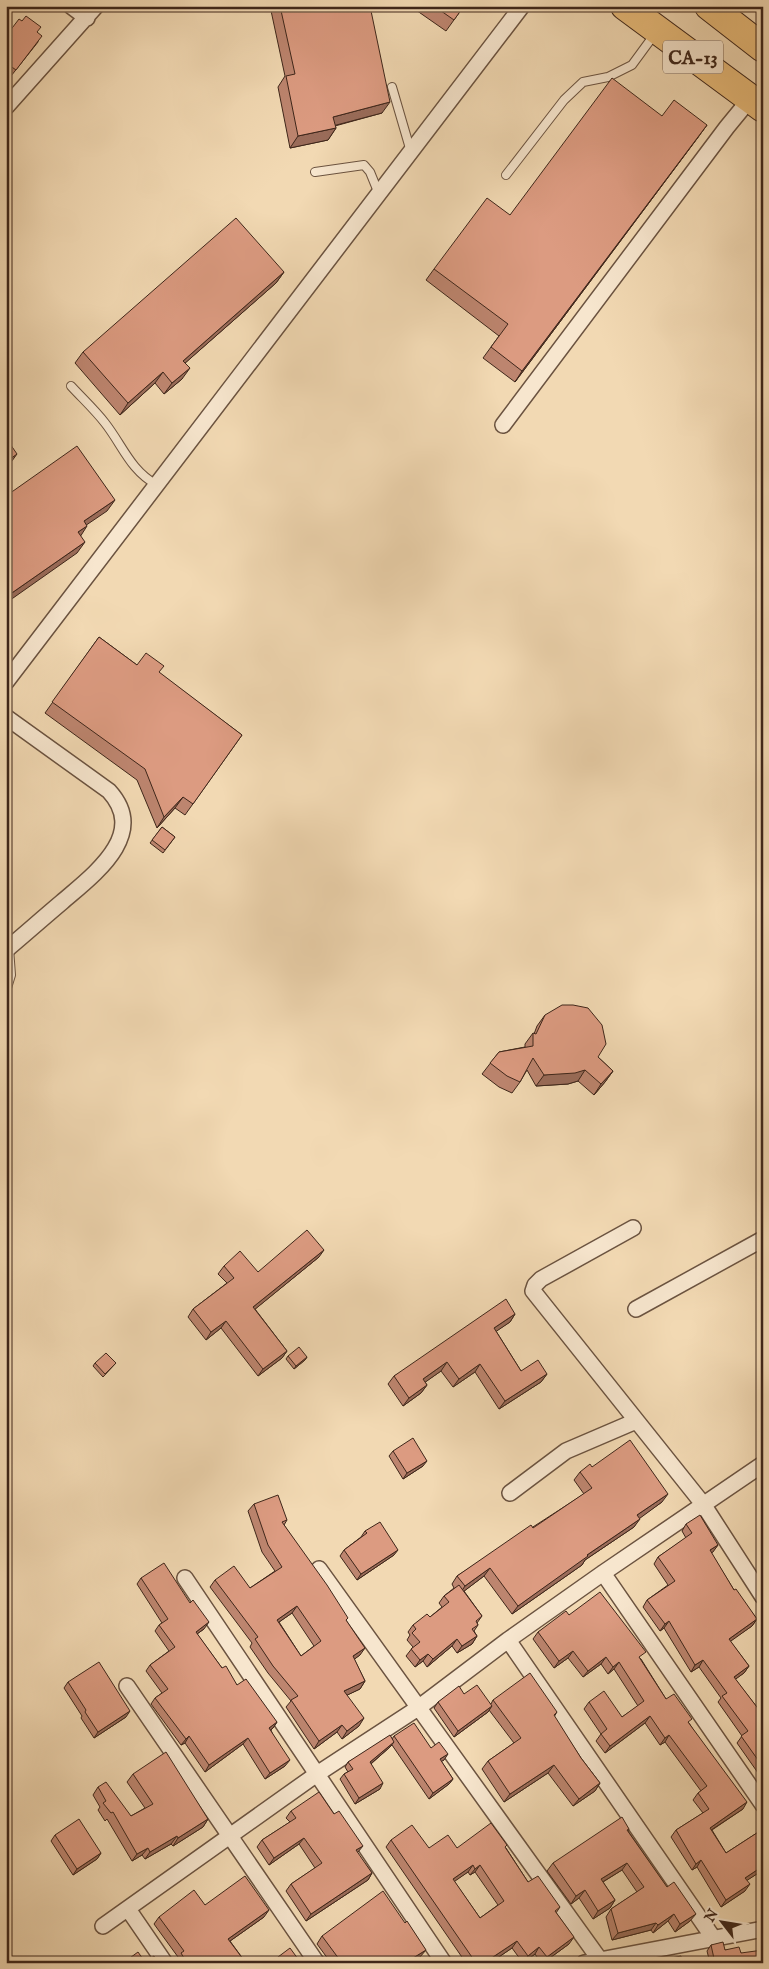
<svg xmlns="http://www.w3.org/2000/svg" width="769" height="1969" font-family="'IM FELL English',serif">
  <rect width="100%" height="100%" fill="#f2d9b3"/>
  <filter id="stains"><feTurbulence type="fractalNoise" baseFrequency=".004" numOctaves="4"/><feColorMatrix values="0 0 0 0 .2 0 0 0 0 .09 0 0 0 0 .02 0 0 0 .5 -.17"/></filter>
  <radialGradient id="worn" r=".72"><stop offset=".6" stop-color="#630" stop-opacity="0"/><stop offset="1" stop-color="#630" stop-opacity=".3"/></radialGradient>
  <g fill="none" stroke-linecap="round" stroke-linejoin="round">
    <defs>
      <path id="lane" d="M 392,87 L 411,152
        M 315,172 L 364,165 L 370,172 L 379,194
        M 506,175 L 564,100 L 583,82 L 608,77 L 632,65 L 654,35
        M 71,386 C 82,398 95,410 105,423 C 123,446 130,470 157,485
        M 6,991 L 11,975 L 9,948"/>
      <path id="street" d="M 71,6 L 87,18
        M 6,107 L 96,6
        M 503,425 L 727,127 L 750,99
        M 6,682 L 522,6
        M 6,717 L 109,791 C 149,835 93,875 62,902 C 43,918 25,934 6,950
        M 633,1228 L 541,1279 L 535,1285 L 533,1291 L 703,1504 L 763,1597
        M 636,1309 L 763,1239
        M 510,1493 L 566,1451 L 636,1421
        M 319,1569 L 600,1960
        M 603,1573 L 763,1805
        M 185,1578 L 444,1963
        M 508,1640 L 714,1939
        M 127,1686 L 317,1963
        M 128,1909 L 165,1963
        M 103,1926 L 317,1774 L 418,1708 L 508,1640 L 603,1573 L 763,1464
        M 584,1963 L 763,1929"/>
      <path id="highway" d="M 625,6 L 763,108
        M 709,6 L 763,48"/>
    </defs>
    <!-- lane casing -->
    <use href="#lane" stroke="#6b5340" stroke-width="10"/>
    <!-- street casing -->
    <use href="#street" stroke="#6b5340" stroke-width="18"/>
    <!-- highway casing -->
    <use href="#highway" stroke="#3e261a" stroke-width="30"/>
    <!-- lane -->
    <use href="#lane" stroke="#f7e6ce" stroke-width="8"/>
    <!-- street -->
    <use href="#street" stroke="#f7e6ce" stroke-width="15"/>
    <!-- highway -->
    <use href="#highway" stroke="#e9bc7a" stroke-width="28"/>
  </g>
  <!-- wall -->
  <path fill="#bd856f" stroke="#3e261a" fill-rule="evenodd" d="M 270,6 L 370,6 L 382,113 L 335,126 L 336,128 L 328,140 L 290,148 L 278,87 L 285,76 Z
    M 414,6 L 464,6 L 446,31 L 413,8 Z
    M 37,32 L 38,42 L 11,76 L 6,72 L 6,36 Z
    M 662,116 L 699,136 L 515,382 L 483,358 L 499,336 L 426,280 L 434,269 L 510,215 Z
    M 284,272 L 276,283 L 185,363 L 182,379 L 164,394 L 155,383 L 120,415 L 75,363 L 83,352 Z
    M 99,637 L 137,665 L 159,673 L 242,735 L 185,815 L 175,808 L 157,828 L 137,780 L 45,713 Z
    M 162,827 L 175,837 L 163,853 L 150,843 Z
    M 545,1015 L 598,1057 L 613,1071 L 605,1082 L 594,1095 L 578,1081 L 568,1084 L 536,1086 L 527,1070 L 520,1082 L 512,1093 L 499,1087 L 482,1074 L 499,1052 L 525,1047 L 525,1044 L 533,1033 L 534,1034 L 537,1026 Z
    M 319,1257 L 255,1309 L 287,1351 L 282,1358 L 258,1376 L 221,1328 L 206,1340 L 188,1317 L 193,1309 L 227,1283 L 218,1274 L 224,1266 L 258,1272 Z
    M 515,1314 L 510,1322 L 496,1331 L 521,1371 L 547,1374 L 541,1382 L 499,1409 L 475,1372 L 453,1387 L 441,1371 L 425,1382 L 427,1385 L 421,1393 L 403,1406 L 388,1384 L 394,1376 Z
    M 288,1356 L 307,1357 L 305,1360 L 294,1369 L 286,1359 Z
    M 95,1363 L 116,1363 L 103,1377 L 93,1366 Z
    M 393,1451 L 423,1466 L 403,1479 L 389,1456 Z
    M 592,1467 L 662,1502 L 639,1518 L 634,1527 L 585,1560 L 582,1565 L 512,1614 L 484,1576 L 464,1591 L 482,1616 L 477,1623 L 478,1625 L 474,1631 L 477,1636 L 472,1644 L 457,1653 L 452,1646 L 427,1667 L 423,1661 L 415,1667 L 406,1656 L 413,1647 L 407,1640 L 410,1635 L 408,1632 L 413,1625 L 430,1617 L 442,1607 L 439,1603 L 444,1596 L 454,1588 L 452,1584 L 457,1576 L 584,1494 L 574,1480 L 580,1472 Z
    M 254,1504 L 287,1520 L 284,1525 L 346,1621 L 360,1655 L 354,1659 L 365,1681 L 360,1689 L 347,1695 L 359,1726 L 342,1739 L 337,1732 L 314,1749 L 286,1707 L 291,1701 L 268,1673 L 250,1647 L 252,1643 L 210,1587 L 215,1580 L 250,1588 L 275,1571 L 262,1552 L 248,1511 ZM 292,1613 L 314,1646 L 301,1656 L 279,1622 Z
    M 686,1524 L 718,1545 L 711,1553 L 734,1590 L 757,1619 L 752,1626 L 730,1641 L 749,1666 L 744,1673 L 735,1679 L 763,1715 L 763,1780 L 737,1743 L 742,1736 L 718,1702 L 721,1698 L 699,1667 L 691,1672 L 664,1628 L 660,1631 L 643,1607 L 647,1600 L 668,1585 L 654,1564 L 658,1557 L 686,1538 L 682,1531 Z
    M 365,1531 L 394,1555 L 357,1580 L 340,1556 L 344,1550 L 361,1537 Z
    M 141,1578 L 204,1629 L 197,1634 L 222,1668 L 237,1685 L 277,1722 L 273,1728 L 271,1730 L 285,1766 L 265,1779 L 243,1744 L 205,1772 L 185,1743 L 181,1745 L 151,1704 L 155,1698 L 162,1693 L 146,1671 L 150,1665 L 169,1651 L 155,1631 L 159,1625 L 162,1623 L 137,1584 Z
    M 569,1615 L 641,1659 L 666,1699 L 689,1723 L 743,1809 L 712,1830 L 726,1853 L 763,1829 L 763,1870 L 747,1880 L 745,1891 L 721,1907 L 697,1867 L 692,1870 L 671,1837 L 676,1830 L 703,1813 L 693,1800 L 698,1793 L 701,1791 L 665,1742 L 660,1745 L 645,1723 L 605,1753 L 596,1741 L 601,1734 L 584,1709 L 589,1702 L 622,1717 L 638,1706 L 614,1669 L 608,1674 L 601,1664 L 583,1677 L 568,1658 L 554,1668 L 533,1639 L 538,1632 Z
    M 763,1635 L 763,1646 L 759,1640 Z
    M 68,1682 L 126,1717 L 94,1738 L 81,1718 L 82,1716 L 64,1688 Z
    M 464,1694 L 491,1704 L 493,1700 L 557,1712 L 554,1717 L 581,1758 L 600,1783 L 595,1791 L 573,1806 L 548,1773 L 504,1802 L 482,1769 L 488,1761 L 514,1743 L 489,1710 L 488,1712 L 454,1737 L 434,1708 L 438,1702 Z
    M 394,1736 L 431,1748 L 444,1760 L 441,1761 L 453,1779 L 449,1784 L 429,1799 L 392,1745 L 390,1747 L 371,1764 L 380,1789 L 355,1804 L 340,1779 L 344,1774 L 348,1772 L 345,1767 L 348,1762 L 392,1739 Z
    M 133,1774 L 208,1819 L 203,1827 L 173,1846 L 171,1844 L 145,1859 L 142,1855 L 132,1861 L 107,1819 L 105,1821 L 98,1810 L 100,1807 L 93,1795 L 98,1787 L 131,1816 L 145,1808 L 127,1782 Z
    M 291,1811 L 357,1853 L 372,1873 L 368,1880 L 306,1921 L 286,1891 L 291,1884 L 315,1868 L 299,1844 L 269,1865 L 257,1847 L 262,1840 L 290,1822 L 286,1818 Z
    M 629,1829 L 628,1831 L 690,1921 L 675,1932 L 668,1921 L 653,1933 L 651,1930 L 612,1940 L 606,1917 L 611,1909 L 637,1892 L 622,1870 L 603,1882 L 615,1900 L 610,1908 L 593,1919 L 579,1898 L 571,1904 L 547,1871 L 553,1863 Z
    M 55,1835 L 101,1853 L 97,1859 L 73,1875 L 51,1841 Z
    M 391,1840 L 429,1848 L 506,1848 L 528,1882 L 560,1907 L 556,1913 L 569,1944 L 543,1963 L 541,1963 L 535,1954 L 523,1963 L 512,1948 L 490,1963 L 466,1963 L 386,1847 ZM 468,1872 L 470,1875 L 475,1872 L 498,1905 L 480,1918 L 454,1881 Z
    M 205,1905 L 264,1917 L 230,1941 L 246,1963 L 178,1963 L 176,1960 L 178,1957 L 154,1924 L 159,1917 Z
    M 322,1936 L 420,1957 L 412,1963 L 331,1963 L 317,1944 Z
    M 711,1945 L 725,1950 L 741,1953 L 763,1963 L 710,1963 L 707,1951 Z"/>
  <!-- shaded-wall -->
  <path fill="#9a6c5a" stroke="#3e261a" d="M 390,102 L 382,113 L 325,128 L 333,117 Z
    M 707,125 L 699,136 L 515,382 L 522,371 Z
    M 336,128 L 328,140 L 290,148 L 298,136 Z
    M 284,272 L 276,283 L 175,372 L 183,361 Z
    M 190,368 L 182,379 L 164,394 L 172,383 Z
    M 163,372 L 155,383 L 120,415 L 128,403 Z
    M 17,454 L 9,465 L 6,467 L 6,462 Z
    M 115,500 L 107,511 L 76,532 L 84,521 Z
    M 87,526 L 80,537 L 78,532 Z
    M 85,542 L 77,553 L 6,603 L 6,597 Z
    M 183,797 L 175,808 L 157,828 L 164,817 Z
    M 585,1070 L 578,1081 L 568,1084 L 536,1086 L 544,1075 Z
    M 613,1071 L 605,1082 L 594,1095 L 601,1084 Z
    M 324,1250 L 319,1257 L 248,1315 L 253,1307 Z
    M 515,1314 L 510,1322 L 488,1337 L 494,1328 Z
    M 226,1321 L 221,1328 L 206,1340 L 211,1332 Z
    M 287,1351 L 282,1358 L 258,1376 L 263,1369 Z
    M 307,1357 L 305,1360 L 294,1369 L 296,1366 Z
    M 447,1362 L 441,1371 L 417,1388 L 423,1379 Z
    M 480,1364 L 475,1372 L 453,1387 L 459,1379 Z
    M 547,1374 L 541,1382 L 499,1409 L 505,1401 Z
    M 427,1385 L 421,1393 L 403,1406 L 409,1398 Z
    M 427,1461 L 423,1466 L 403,1479 L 407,1473 Z
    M 668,1494 L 662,1502 L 632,1524 L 637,1515 Z
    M 640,1519 L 634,1527 L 585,1560 L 582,1565 L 512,1614 L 518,1606 L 587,1555 Z
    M 718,1545 L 713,1552 L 705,1557 L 710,1550 Z
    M 398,1550 L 394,1555 L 357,1580 L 361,1574 Z
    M 490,1568 L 484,1576 L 459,1595 L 465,1586 Z
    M 297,1606 L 292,1613 L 272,1627 L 277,1620 Z
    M 757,1619 L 752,1626 L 724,1646 L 729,1639 Z
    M 669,1621 L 664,1628 L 660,1631 L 665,1624 Z
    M 209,1622 L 204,1629 L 191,1638 L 196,1632 Z
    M 477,1636 L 472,1644 L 457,1653 L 462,1646 Z
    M 457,1639 L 452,1646 L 427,1667 L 433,1659 Z
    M 365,1648 L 360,1655 L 348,1664 L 353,1656 Z
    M 573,1651 L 568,1658 L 554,1668 L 559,1661 Z
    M 428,1654 L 423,1661 L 415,1667 L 420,1660 Z
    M 606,1657 L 601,1664 L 583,1677 L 588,1671 Z
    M 703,1660 L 699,1667 L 691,1672 L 695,1665 Z
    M 619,1662 L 614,1669 L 608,1674 L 613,1667 Z
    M 749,1666 L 744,1673 L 729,1684 L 734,1677 Z
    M 365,1681 L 360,1689 L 339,1699 L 344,1691 Z
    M 492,1706 L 488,1712 L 454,1737 L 458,1731 Z
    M 130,1711 L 126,1717 L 94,1738 L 98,1732 Z
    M 650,1716 L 645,1723 L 605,1753 L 610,1746 Z
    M 364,1718 L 359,1726 L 342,1739 L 347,1731 Z
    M 277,1722 L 273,1728 L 265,1734 L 269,1728 Z
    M 342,1725 L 337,1732 L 314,1749 L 319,1741 Z
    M 669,1735 L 665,1742 L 660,1745 L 665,1738 Z
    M 189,1736 L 185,1743 L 181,1745 L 186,1739 Z
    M 248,1738 L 243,1744 L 205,1772 L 209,1765 Z
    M 394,1742 L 390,1747 L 367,1767 L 370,1762 Z
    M 448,1754 L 444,1760 L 436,1765 L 440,1759 Z
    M 290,1760 L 285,1766 L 265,1779 L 270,1773 Z
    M 554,1765 L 548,1773 L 504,1802 L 510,1794 Z
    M 453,1779 L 449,1784 L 429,1799 L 433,1793 Z
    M 383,1783 L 380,1789 L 355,1804 L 359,1798 Z
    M 600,1783 L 595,1791 L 573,1806 L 579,1799 Z
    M 747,1802 L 743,1809 L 705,1834 L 710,1828 Z
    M 208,1819 L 203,1827 L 173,1846 L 178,1838 Z
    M 177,1836 L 171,1844 L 145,1859 L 150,1852 Z
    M 304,1838 L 299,1844 L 269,1865 L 274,1858 Z
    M 363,1846 L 358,1852 L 351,1857 L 356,1850 Z
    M 148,1848 L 142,1855 L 132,1861 L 137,1854 Z
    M 101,1853 L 97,1859 L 73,1875 L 77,1869 Z
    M 701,1860 L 697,1867 L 692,1870 L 696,1864 Z
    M 627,1863 L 622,1870 L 596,1886 L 601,1879 Z
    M 473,1865 L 468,1872 L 448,1886 L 453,1879 Z
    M 480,1865 L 475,1872 L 470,1875 L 475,1869 Z
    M 763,1866 L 763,1870 L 740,1885 L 745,1878 Z
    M 372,1873 L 368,1880 L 306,1921 L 311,1914 Z
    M 750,1884 L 745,1891 L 721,1907 L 726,1900 Z
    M 585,1890 L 579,1898 L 571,1904 L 576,1896 Z
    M 615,1900 L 610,1908 L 593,1919 L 598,1911 Z
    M 269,1910 L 264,1917 L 223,1946 L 228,1939 Z
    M 674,1914 L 668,1921 L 653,1933 L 658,1925 Z
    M 696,1914 L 690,1921 L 675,1932 L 680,1924 Z
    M 656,1923 L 651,1930 L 612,1940 L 618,1933 Z
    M 574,1937 L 569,1944 L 543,1963 L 547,1957 Z
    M 517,1941 L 512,1948 L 490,1963 L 484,1963 Z
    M 539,1947 L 535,1954 L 523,1963 L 528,1956 Z
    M 426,1950 L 420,1957 L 412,1963 L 405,1963 Z"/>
  <!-- building -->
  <path fill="#dc9b81" stroke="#3e261a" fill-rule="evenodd" d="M 280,6 L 370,6 L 390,102 L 333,117 L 336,128 L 298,136 L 286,76 L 295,74 Z
    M 434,6 L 464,6 L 454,20 Z
    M 26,16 L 41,27 L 37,32 L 42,36 L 16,70 L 9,65 L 7,68 L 6,36 L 19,19 L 22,21 Z
    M 612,78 L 662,116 L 674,100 L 707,125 L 522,371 L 491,347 L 508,324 L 434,269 L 487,198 L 510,215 Z
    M 236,218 L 284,272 L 183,361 L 190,368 L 172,383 L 163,372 L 128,403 L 83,352 Z
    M 6,438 L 17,454 L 6,462 Z
    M 77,446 L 115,500 L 84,521 L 87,526 L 78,532 L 85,542 L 6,597 L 6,496 Z
    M 99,637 L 137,665 L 146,653 L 164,666 L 159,672 L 242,735 L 193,804 L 183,797 L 164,817 L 145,769 L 52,702 Z
    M 162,827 L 175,837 L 165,850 L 152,840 Z
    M 562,1005 L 573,1005 L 588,1008 L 602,1025 L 606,1044 L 598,1057 L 613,1071 L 601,1084 L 585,1070 L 575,1073 L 544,1075 L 533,1058 L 520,1082 L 507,1076 L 490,1063 L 499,1052 L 533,1046 L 533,1033 L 536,1034 L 545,1015 Z
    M 307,1230 L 324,1250 L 253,1307 L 287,1351 L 263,1369 L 226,1321 L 211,1332 L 193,1309 L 234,1278 L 224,1266 L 240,1251 L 258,1272 Z
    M 506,1299 L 515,1314 L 494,1328 L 521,1371 L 538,1360 L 547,1374 L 505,1401 L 480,1364 L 459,1379 L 447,1362 L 423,1379 L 427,1385 L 409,1398 L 394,1376 Z
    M 299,1347 L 307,1357 L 296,1366 L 288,1356 Z
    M 106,1353 L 116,1363 L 105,1374 L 95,1363 Z
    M 413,1438 L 427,1461 L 407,1473 L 393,1451 Z
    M 630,1440 L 668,1494 L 637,1515 L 640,1519 L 587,1555 L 588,1556 L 518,1606 L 490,1568 L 465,1586 L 457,1576 L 531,1525 L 533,1528 L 592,1488 L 580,1472 L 590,1464 L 592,1467 Z
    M 278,1495 L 287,1520 L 282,1522 L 327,1585 L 348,1618 L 346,1620 L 365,1648 L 353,1656 L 365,1681 L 344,1691 L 364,1718 L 347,1731 L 342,1725 L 319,1741 L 291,1700 L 298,1696 L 273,1666 L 255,1639 L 258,1637 L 215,1580 L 234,1566 L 250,1588 L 282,1567 L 268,1545 L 254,1504 ZM 297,1606 L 321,1641 L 301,1656 L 277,1620 Z
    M 700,1515 L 718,1545 L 710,1550 L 734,1590 L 736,1589 L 757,1619 L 729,1639 L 749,1666 L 734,1677 L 763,1715 L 763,1767 L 741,1736 L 748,1731 L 722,1696 L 727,1693 L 703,1660 L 695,1665 L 669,1621 L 665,1624 L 647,1600 L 675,1581 L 658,1557 L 692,1533 L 686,1524 Z
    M 380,1522 L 398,1550 L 361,1574 L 344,1550 L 367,1533 L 365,1531 Z
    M 164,1563 L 190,1603 L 193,1600 L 209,1622 L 196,1632 L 222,1668 L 226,1666 L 237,1685 L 246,1679 L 277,1722 L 269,1728 L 290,1760 L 270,1773 L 248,1738 L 209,1765 L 189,1736 L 186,1739 L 155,1698 L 168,1689 L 150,1665 L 175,1647 L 159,1625 L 168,1619 L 141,1578 Z
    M 459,1585 L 482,1616 L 476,1621 L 478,1625 L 472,1629 L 477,1636 L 462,1646 L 457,1639 L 433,1659 L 428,1654 L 420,1660 L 411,1649 L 420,1642 L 412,1633 L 416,1629 L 413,1625 L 427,1614 L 430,1617 L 449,1602 L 444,1596 Z
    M 600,1592 L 646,1652 L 639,1657 L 666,1699 L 674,1694 L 692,1719 L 688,1722 L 747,1802 L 710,1828 L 726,1853 L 763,1829 L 763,1866 L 745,1878 L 750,1884 L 726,1900 L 701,1860 L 696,1864 L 676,1830 L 709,1809 L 698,1793 L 707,1786 L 669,1735 L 665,1738 L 650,1716 L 610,1746 L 601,1734 L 607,1729 L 589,1702 L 604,1691 L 622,1717 L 644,1701 L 619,1662 L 613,1667 L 606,1657 L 588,1671 L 573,1651 L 559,1661 L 538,1632 L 566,1611 L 569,1615 Z
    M 99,1662 L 130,1711 L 98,1732 L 85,1712 L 86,1710 L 68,1682 Z
    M 530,1673 L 557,1712 L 554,1715 L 581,1758 L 600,1783 L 579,1799 L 554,1765 L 510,1794 L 488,1761 L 521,1738 L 493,1700 Z
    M 477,1685 L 492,1706 L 458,1731 L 438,1702 L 459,1686 L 464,1694 Z
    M 414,1723 L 431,1748 L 439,1742 L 448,1754 L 440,1759 L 453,1779 L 433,1793 L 394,1736 Z
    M 390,1735 L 394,1742 L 370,1762 L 383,1783 L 359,1798 L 344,1774 L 353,1769 L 348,1762 Z
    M 166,1752 L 208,1819 L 178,1838 L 177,1836 L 150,1852 L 148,1848 L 137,1854 L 113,1812 L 111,1813 L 103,1803 L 106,1801 L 98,1787 L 106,1782 L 131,1816 L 153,1804 L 133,1774 Z
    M 319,1792 L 334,1814 L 339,1811 L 363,1846 L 356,1850 L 372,1873 L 311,1914 L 291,1884 L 322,1863 L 304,1838 L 274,1858 L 262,1840 L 296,1818 L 291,1811 Z
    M 622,1817 L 629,1829 L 627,1830 L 667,1887 L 674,1882 L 696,1914 L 680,1924 L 674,1914 L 658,1925 L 656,1923 L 618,1933 L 611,1909 L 644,1887 L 627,1863 L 601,1879 L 615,1900 L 598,1911 L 585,1890 L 576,1896 L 553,1863 Z
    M 79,1819 L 101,1853 L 77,1869 L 55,1835 Z
    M 491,1823 L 507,1845 L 505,1847 L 528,1882 L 538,1876 L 560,1907 L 555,1911 L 574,1937 L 547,1957 L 539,1947 L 528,1956 L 517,1941 L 484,1963 L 476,1963 L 391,1840 L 412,1825 L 429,1848 L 448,1835 L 457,1848 ZM 473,1865 L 475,1869 L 480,1865 L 504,1901 L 480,1918 L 453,1879 Z
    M 245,1876 L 269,1910 L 228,1939 L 246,1963 L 187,1963 L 181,1953 L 184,1951 L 159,1917 L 194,1890 L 205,1905 Z
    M 383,1891 L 405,1923 L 407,1921 L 426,1950 L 405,1963 L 342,1963 L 322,1936 Z
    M 723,1942 L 725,1950 L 739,1947 L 741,1953 L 763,1950 L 763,1963 L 715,1963 L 711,1945 Z
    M 290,1948 L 301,1963 L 270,1963 Z
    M 138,1952 L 145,1962 L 154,1956 L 158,1963 L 123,1963 Z
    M 681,1956 L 682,1963 L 651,1963 L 651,1962 Z"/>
  <g text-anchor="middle" stroke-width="4.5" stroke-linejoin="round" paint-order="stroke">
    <!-- shield labels -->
    <rect fill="#f7e6ce" stroke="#766050" stroke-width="1" x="663" y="40.5" width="60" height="33" rx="4"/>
    <g font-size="19" font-weight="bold" fill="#3e261a">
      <text x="693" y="64">CA-13</text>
    </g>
  </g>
  <!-- margin -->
  <rect width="769" height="1969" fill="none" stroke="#f2d9b3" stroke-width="25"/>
  <rect x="8" y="8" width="754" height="1954" fill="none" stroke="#3e261a" stroke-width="2.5"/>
  <rect x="12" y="12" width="744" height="1944" fill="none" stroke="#3e261a"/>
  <!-- north arrow -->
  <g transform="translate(722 1922) rotate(301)" stroke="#f7e6ce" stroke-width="4" paint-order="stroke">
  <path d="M0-4L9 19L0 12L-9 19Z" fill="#3e261a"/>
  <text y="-8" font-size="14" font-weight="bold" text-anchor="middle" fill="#3e261a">N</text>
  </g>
  <rect width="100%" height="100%" filter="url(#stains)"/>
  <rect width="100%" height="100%" fill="url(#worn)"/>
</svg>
